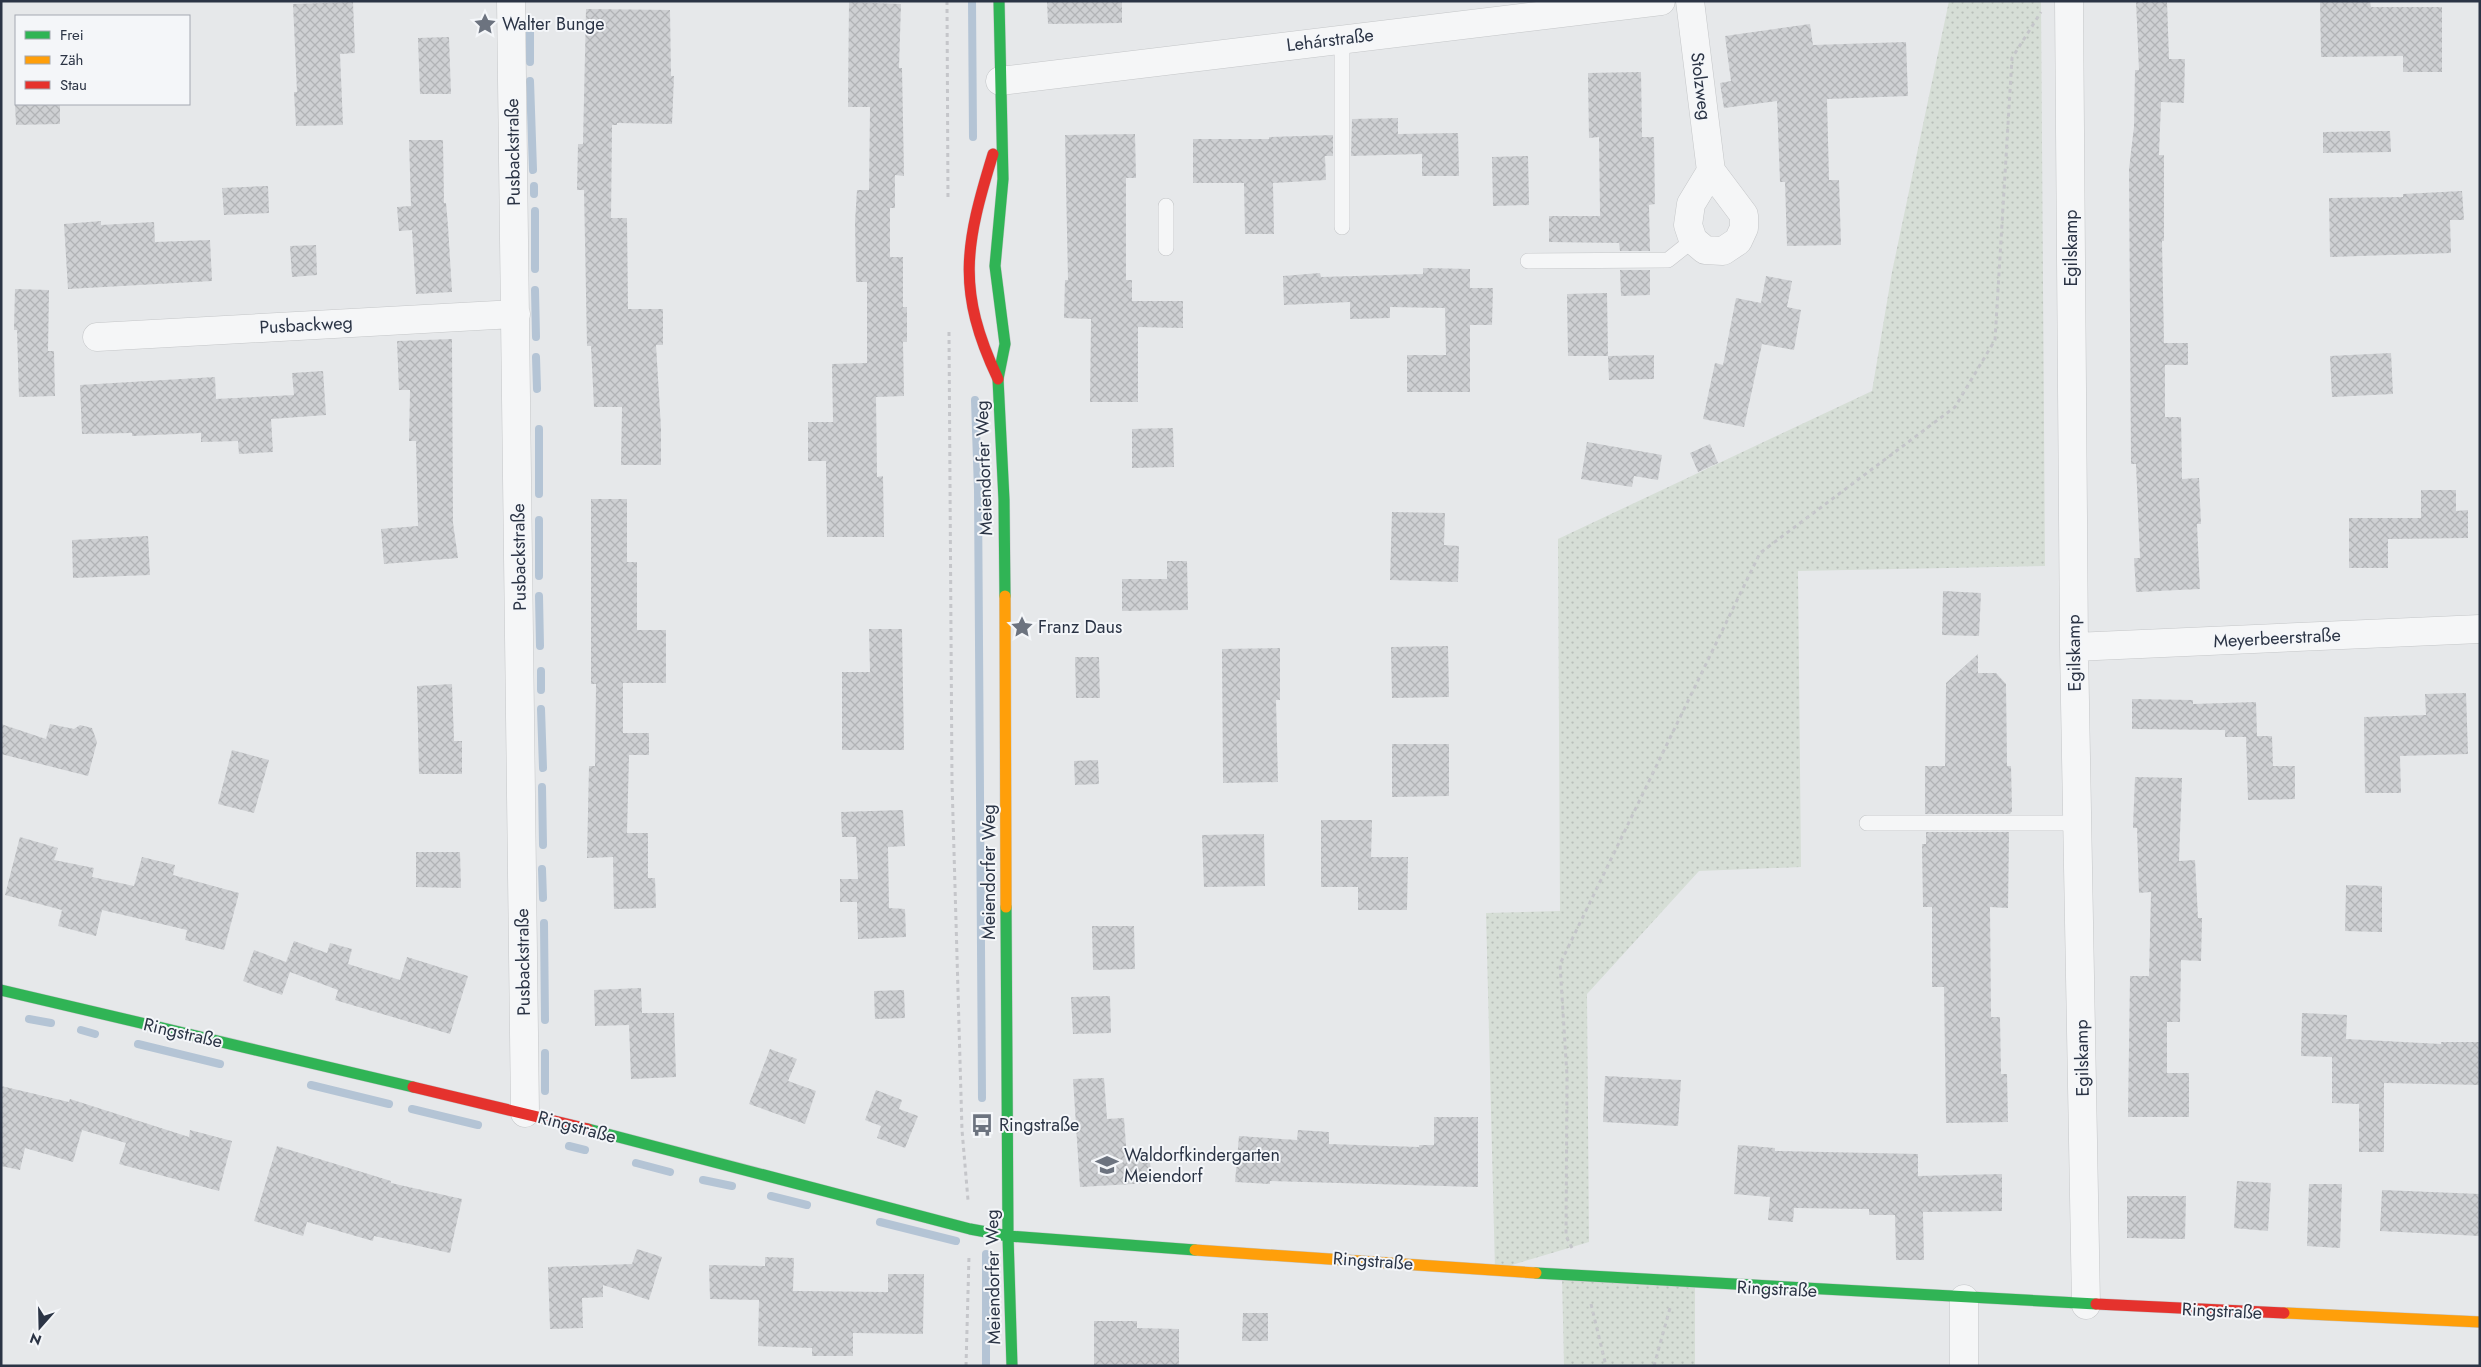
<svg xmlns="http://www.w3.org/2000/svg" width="2481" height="1367" font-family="Jost,sans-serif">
  <defs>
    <pattern id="park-dots" width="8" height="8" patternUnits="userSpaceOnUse" patternTransform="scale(1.25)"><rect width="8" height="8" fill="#d6ded6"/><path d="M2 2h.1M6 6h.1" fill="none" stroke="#b8bfb9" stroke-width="1.8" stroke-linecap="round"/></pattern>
    <pattern id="building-cross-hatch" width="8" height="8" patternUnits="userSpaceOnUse" patternTransform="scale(1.25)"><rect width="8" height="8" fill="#ced0d3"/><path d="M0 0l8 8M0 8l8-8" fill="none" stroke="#b1b3b6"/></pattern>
  </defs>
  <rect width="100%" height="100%" fill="#e6e8ea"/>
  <!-- park -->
  <path fill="url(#park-dots)" d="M 1949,1 L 2041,1 L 2045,566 L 1798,571 L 1801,867 L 1699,871 L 1587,994 L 1589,1242 L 1495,1270 L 1486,913 L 1560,911 L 1558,539 L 1872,391 L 1892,272 Z
    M 1562,1275 L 1695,1284 L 1695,1366 L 1564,1366 Z"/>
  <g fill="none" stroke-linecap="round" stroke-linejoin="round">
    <!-- stream -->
    <path stroke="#b4c4d5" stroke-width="8" d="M 972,1 L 973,137
      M 530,62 L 530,28
      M 530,81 L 533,170
      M 534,186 L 534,194
      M 535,211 L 535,269
      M 535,290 L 536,337
      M 536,357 L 537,389
      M 975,400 L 978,490 L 982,1098
      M 539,429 L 539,494
      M 539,576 L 539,520
      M 539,596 L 540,646
      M 541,671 L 541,690
      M 541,709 L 543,768
      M 542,787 L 543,845
      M 542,869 L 543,898
      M 544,923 L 545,1020
      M 29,1019 L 51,1023
      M 81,1030 L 95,1034
      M 138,1044 L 220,1064
      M 311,1085 L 389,1104
      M 545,1091 L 545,1053
      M 412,1109 L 478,1125
      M 569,1146 L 585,1150
      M 636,1163 L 670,1172
      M 703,1180 L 732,1186
      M 771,1196 L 807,1205
      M 880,1222 L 956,1241
      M 986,1366 L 986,1254"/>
  </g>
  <!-- building -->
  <path fill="url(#building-cross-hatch)" d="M 1047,1 L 1122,1 L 1122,23 L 1048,24 Z
    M 2136,1 L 2167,1 L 2169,59 L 2185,59 L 2184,103 L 2161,102 L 2159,155 L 2164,155 L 2164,241 L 2162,241 L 2164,343 L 2188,343 L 2188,365 L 2165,365 L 2165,417 L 2181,417 L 2182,479 L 2199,478 L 2201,524 L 2197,524 L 2200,589 L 2136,592 L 2134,558 L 2140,558 L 2136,464 L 2131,464 L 2129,169 L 2134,127 L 2135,70 L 2139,70 Z
    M 2320,1 L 2370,1 L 2371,7 L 2442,7 L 2442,72 L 2403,72 L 2403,56 L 2321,57 Z
    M 353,2 L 355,53 L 340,54 L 343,125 L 296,126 L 294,92 L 297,92 L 293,4 Z
    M 849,2 L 901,4 L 899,68 L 902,68 L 904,176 L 895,175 L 895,208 L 890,208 L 890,257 L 903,257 L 903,307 L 907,307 L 907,342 L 903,342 L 904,396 L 876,397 L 877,477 L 883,476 L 884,537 L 827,537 L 826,461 L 808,461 L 808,422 L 833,422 L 832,364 L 867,363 L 867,282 L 856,282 L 855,222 L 857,190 L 869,190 L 870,107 L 848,107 Z
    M 586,9 L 670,10 L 671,76 L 674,76 L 672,124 L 617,123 L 617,125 L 612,125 L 611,218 L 627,218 L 628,309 L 663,309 L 663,345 L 656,345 L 661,428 L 661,465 L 621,465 L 622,407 L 594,407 L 591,346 L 587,346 L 584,190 L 577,190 L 578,144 L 583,144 Z
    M 1810,24 L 1813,45 L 1906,42 L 1908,96 L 1827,99 L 1829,180 L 1839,180 L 1841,245 L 1787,246 L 1785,182 L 1780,182 L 1777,101 L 1724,108 L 1720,83 L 1731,81 L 1725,36 Z
    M 449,37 L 451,94 L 420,94 L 418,38 Z
    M 1641,72 L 1642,137 L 1654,137 L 1655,204 L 1649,205 L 1650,251 L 1620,251 L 1619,243 L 1549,242 L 1549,216 L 1600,216 L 1599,137 L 1589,138 L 1588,73 Z
    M 15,104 L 60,104 L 60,124 L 16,125 Z
    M 1398,118 L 1398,134 L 1458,133 L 1459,176 L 1422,176 L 1422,154 L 1351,156 L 1352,119 Z
    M 2390,131 L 2391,152 L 2323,153 L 2323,132 Z
    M 1135,134 L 1136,178 L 1126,178 L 1126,280 L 1132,280 L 1132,301 L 1183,301 L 1183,328 L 1138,327 L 1138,402 L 1090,402 L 1091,319 L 1064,318 L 1065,280 L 1068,280 L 1065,135 Z
    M 1333,135 L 1333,156 L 1325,156 L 1326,180 L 1273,183 L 1274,234 L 1245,234 L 1244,183 L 1193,183 L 1193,139 L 1269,139 L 1269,137 Z
    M 409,140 L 443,140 L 444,203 L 446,203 L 448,226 L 452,292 L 416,294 L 412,230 L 399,231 L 397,207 L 411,206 Z
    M 1528,156 L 1529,205 L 1493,206 L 1492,157 Z
    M 268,186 L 269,213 L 224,215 L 222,188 Z
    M 2462,191 L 2464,220 L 2450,220 L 2451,253 L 2330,257 L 2329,198 L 2403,197 L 2403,194 Z
    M 101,221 L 101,225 L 154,222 L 155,242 L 210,240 L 212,281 L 68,289 L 64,224 Z
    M 316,245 L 317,275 L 292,277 L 290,246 Z
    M 1423,268 L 1470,269 L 1470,288 L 1493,288 L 1492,325 L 1470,325 L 1470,392 L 1407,392 L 1407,355 L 1446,355 L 1445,308 L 1390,307 L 1390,318 L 1350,319 L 1350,302 L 1284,305 L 1283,276 L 1320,273 L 1321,277 L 1423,274 Z
    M 1620,270 L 1650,270 L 1650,295 L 1621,296 Z
    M 1766,276 L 1792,281 L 1787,307 L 1801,310 L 1794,350 L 1762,344 L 1744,427 L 1703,419 L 1715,363 L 1723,365 L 1736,298 L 1761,303 Z
    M 15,289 L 49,290 L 48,351 L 54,351 L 55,396 L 19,397 L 17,330 L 14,330 Z
    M 1607,293 L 1608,356 L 1568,356 L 1567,294 Z
    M 452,339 L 453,523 L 458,558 L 384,564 L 381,529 L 418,526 L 416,441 L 409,441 L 410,390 L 399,390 L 397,341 Z
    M 2391,353 L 2393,394 L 2332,397 L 2330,356 Z
    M 1654,355 L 1654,379 L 1609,380 L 1608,356 Z
    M 323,371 L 326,415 L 271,419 L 273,452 L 239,454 L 238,441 L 201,442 L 201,433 L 132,436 L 132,433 L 82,434 L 80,385 L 215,377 L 216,399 L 294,395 L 292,373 Z
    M 1173,428 L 1174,467 L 1132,468 L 1132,429 Z
    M 1587,442 L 1662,455 L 1658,480 L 1634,476 L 1632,487 L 1581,479 Z
    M 1710,444 L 1718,463 L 1698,472 L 1690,453 Z
    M 2421,490 L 2456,490 L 2456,511 L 2468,510 L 2468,538 L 2388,539 L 2388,568 L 2349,568 L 2349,518 L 2421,518 Z
    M 591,499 L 627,499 L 627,562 L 637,562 L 637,630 L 666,630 L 666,683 L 623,683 L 623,733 L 649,733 L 649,755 L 629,755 L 627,833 L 648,833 L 648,878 L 655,878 L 656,908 L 614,909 L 613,857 L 587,858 L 589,766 L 595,766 L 596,684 L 591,684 Z
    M 1392,512 L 1445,513 L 1444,545 L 1459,546 L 1458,582 L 1390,580 Z
    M 148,536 L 150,575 L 73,578 L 72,540 Z
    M 1167,561 L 1187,561 L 1188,610 L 1122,611 L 1122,579 L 1167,579 Z
    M 1943,591 L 1981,593 L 1979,636 L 1942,635 Z
    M 869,629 L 902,629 L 904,750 L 842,750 L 842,672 L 870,672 Z
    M 1448,646 L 1449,697 L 1392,698 L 1391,647 Z
    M 1280,648 L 1280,700 L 1276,700 L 1278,782 L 1223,783 L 1222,649 Z
    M 1978,654 L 1978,673 L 1996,673 L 2006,684 L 2007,766 L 2011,766 L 2012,811 L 2010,814 L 1925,814 L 1925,766 L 1945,766 L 1946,683 Z
    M 1075,657 L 1099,657 L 1100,698 L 1076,698 Z
    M 452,684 L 454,741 L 462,741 L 462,774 L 419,774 L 417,686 Z
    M 2466,693 L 2468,754 L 2400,756 L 2401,793 L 2365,793 L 2364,717 L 2426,715 L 2425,694 Z
    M 2132,699 L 2193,700 L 2193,704 L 2256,702 L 2257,736 L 2272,736 L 2273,766 L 2295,766 L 2295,799 L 2248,800 L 2246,737 L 2225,737 L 2225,730 L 2132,729 Z
    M 1,724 L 46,739 L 50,724 L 74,729 L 80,725 L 92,728 L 97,742 L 88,776 L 1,754 Z
    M 1392,744 L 1449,744 L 1449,796 L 1392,797 Z
    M 232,750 L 269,760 L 254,813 L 218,804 Z
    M 1098,760 L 1099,784 L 1075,785 L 1074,761 Z
    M 2135,777 L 2182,778 L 2179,861 L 2195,860 L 2198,918 L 2202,918 L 2201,961 L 2181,960 L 2180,1022 L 2167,1022 L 2167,1073 L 2189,1073 L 2189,1117 L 2128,1117 L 2130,976 L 2149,976 L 2151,892 L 2139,893 L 2137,828 L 2133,828 Z
    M 903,810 L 905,846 L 888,847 L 889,908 L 905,909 L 906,937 L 858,939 L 857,902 L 840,902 L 840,879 L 858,879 L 856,837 L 842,837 L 841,812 Z
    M 1321,820 L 1372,820 L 1371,857 L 1408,857 L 1407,910 L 1358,910 L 1358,887 L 1321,887 Z
    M 1926,832 L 2009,832 L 2008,908 L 1990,907 L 1991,1017 L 2000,1017 L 2001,1074 L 2007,1074 L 2008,1122 L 1946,1123 L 1944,987 L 1932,987 L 1932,907 L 1923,907 L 1922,844 L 1926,844 Z
    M 1264,834 L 1265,886 L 1204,887 L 1202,835 Z
    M 20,837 L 58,848 L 54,860 L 94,868 L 92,877 L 134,886 L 142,857 L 175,865 L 173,875 L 239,893 L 224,950 L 185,940 L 187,930 L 102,910 L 96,936 L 58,926 L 62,910 L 5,895 Z
    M 416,852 L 460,852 L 461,888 L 416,887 Z
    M 2346,885 L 2382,886 L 2382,932 L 2345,931 Z
    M 1092,926 L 1134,926 L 1135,969 L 1093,970 Z
    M 294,941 L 327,953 L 330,943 L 352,949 L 348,964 L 400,980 L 407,957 L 468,976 L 450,1034 L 335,1000 L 338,990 L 290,972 L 282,995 L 243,981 L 254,950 L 286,962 Z
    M 641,988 L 642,1013 L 674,1013 L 676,1077 L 631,1079 L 629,1025 L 595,1026 L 594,990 Z
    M 904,990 L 905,1018 L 875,1019 L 874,991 Z
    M 1110,996 L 1111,1033 L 1073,1034 L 1071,997 Z
    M 2302,1013 L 2347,1015 L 2346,1039 L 2441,1044 L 2441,1042 L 2480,1042 L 2480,1085 L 2384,1083 L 2384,1152 L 2359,1152 L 2359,1104 L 2332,1103 L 2332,1057 L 2301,1056 Z
    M 770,1049 L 797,1059 L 788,1081 L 816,1091 L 805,1124 L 749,1104 Z
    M 1605,1076 L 1681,1080 L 1678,1126 L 1603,1122 Z
    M 1104,1078 L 1107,1119 L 1124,1118 L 1127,1159 L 1150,1157 L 1151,1183 L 1080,1187 L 1073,1079 Z
    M 1,1086 L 69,1102 L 70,1099 L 189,1137 L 190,1130 L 232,1141 L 219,1191 L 119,1164 L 126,1143 L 82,1130 L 73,1162 L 25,1148 L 20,1170 L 1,1166 Z
    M 876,1090 L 902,1100 L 899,1109 L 918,1116 L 905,1148 L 877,1138 L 881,1126 L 865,1120 Z
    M 1434,1117 L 1478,1117 L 1478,1187 L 1270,1181 L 1270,1184 L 1235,1182 L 1239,1136 L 1297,1140 L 1298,1130 L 1329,1132 L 1329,1144 L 1419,1147 L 1419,1145 L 1434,1145 Z
    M 1738,1145 L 1775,1148 L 1775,1151 L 1918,1154 L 1918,1176 L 2002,1174 L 2002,1211 L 1923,1212 L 1924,1260 L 1896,1260 L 1895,1215 L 1869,1215 L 1869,1209 L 1794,1208 L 1793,1222 L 1768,1220 L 1770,1197 L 1734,1194 Z
    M 277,1146 L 391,1181 L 391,1183 L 462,1199 L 450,1253 L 374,1236 L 373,1241 L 307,1222 L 303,1236 L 254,1221 Z
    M 2237,1181 L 2271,1183 L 2268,1231 L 2234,1228 Z
    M 2309,1184 L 2342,1184 L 2340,1248 L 2307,1246 Z
    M 2382,1190 L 2480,1194 L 2480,1236 L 2380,1231 Z
    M 2127,1196 L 2186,1196 L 2185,1239 L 2127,1238 Z
    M 637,1249 L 662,1257 L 649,1300 L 603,1285 L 603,1297 L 582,1298 L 583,1328 L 550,1329 L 548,1267 L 632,1264 Z
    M 765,1257 L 794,1258 L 793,1291 L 888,1292 L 888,1274 L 924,1274 L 923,1334 L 853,1333 L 853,1356 L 812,1356 L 812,1348 L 758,1346 L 759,1300 L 710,1299 L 709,1265 L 765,1266 Z
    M 1243,1313 L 1268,1313 L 1268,1341 L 1242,1341 Z
    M 1094,1321 L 1137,1321 L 1137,1328 L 1179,1329 L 1179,1366 L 1094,1366 Z"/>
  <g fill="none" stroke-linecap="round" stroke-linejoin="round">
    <defs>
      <path id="lane" d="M 1166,206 L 1166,248
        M 1342,227 L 1342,39
        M 1528,261 L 1668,260 L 1693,240
        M 1867,823 L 2077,823"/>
      <path id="street" d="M 511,1 L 525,1113
        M 1690,1 L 1711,171 L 1744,215 L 1744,228 L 1738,241 L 1723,251 L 1705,250 L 1693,240 L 1688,225 L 1691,204 L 1711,171
        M 2069,1 L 2074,647 L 2086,1305
        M 1000,81 L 1661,1
        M 97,337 L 516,314
        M 2074,647 L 2480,629
        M 1964,1366 L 1964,1299"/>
      <path id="fast" d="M 999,1 L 1003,179 L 995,266 L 1005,344 L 998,379 L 1004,500 L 1005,596
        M 1006,907 L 1008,1236 L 1012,1366
        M 1,990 L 413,1087
        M 588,1129 L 970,1229 L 1008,1236 L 1195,1250
        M 1536,1273 L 2096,1304"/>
      <path id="slow" d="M 1005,596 L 1006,907
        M 1195,1250 L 1536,1273
        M 2284,1313 L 2480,1322"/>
      <path id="jam" d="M 993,154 C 965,245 956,290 998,379
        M 413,1087 L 588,1129
        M 2096,1304 L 2284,1313"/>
    </defs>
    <!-- lane casing -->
    <use href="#lane" stroke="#c4c6c8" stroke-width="16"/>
    <!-- street casing -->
    <use href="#street" stroke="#c4c6c8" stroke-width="29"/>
    <!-- fast casing -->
    <use href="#fast" stroke="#c4c6c8" stroke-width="12"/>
    <!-- slow casing -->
    <use href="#slow" stroke="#c4c6c8" stroke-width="12"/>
    <!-- jam casing -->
    <use href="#jam" stroke="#c4c6c8" stroke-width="12"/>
    <!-- path -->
    <path stroke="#c5c6ca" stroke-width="3" stroke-dasharray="4 4" stroke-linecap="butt" d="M 947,1 L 948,201
      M 949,332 L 952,782 L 962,1130 L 968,1200
      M 1572,1248 L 1566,1236 L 1567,1076 L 1560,964 L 1760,553 L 1955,407 L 1995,340 L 2012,58 L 2041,12
      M 1591,1304 L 1606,1366
      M 966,1366 L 969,1256
      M 1654,1366 L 1670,1308"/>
    <!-- lane -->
    <use href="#lane" stroke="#f5f6f7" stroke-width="15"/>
    <!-- street -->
    <use href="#street" stroke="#f5f6f7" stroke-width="28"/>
    <!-- fast -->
    <use href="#fast" stroke="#30b455" stroke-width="11"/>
    <!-- slow -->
    <use href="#slow" stroke="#ff9f0a" stroke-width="11"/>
    <!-- jam -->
    <use href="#jam" stroke="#e5322d" stroke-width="11"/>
  </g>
  <!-- icons -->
  <defs>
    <symbol id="sight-bare" viewBox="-9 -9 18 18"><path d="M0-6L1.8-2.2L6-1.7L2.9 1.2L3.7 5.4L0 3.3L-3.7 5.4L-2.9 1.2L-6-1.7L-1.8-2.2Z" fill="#6c737f" stroke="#f4f6f9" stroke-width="2.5" paint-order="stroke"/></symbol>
    <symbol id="bus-bare" viewBox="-9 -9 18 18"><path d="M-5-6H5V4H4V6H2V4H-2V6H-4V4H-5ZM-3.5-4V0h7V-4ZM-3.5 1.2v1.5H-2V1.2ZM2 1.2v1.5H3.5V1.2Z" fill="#6c737f" stroke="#f4f6f9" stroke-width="2.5" paint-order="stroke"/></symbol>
    <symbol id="school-bare" viewBox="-9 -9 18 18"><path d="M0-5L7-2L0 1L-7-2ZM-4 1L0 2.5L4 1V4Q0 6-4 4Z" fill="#6c737f" stroke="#f4f6f9" stroke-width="2.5" paint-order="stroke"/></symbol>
  </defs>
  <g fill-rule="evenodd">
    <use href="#sight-bare" x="469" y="8" width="32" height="32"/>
    <use href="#sight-bare" x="1006" y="611" width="32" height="32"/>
    <use href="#bus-bare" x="966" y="1109" width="32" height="32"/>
    <use href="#school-bare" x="1091" y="1149" width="32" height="32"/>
  </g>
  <g text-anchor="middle" stroke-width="4" stroke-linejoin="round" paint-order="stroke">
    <!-- poi labels -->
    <g font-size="18" fill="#2b3445" stroke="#f4f6f9" text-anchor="start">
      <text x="502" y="30">Walter Bunge</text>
      <text x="1038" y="633">Franz Daus</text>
      <text x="999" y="1131">Ringstraße</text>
      <text x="1124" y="1161">Waldorfkindergarten<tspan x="1124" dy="21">Meiendorf</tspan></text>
    </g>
    <!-- street labels -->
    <g font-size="18" fill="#2b3445" stroke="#f4f6f9">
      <text transform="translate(1330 40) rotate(-7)" y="6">Lehárstraße</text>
      <text transform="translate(1701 86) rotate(83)" y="6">Stolzweg</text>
      <text transform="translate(513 152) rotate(-91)" y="6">Pusbackstraße</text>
      <text transform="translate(2071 248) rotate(-90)" y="6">Egilskamp</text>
      <text transform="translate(306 325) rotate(-3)" y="6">Pusbackweg</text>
      <text transform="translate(984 468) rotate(-92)" y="6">Meiendorfer Weg</text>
      <text transform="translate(519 557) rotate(-91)" y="6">Pusbackstraße</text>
      <text transform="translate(2277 638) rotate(-3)" y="6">Meyerbeerstraße</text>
      <text transform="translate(2074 653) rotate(-91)" y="6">Egilskamp</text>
      <text transform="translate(989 872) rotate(-90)" y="6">Meiendorfer Weg</text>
      <text transform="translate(523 962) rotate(-91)" y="6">Pusbackstraße</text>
      <text transform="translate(183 1033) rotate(13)" y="6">Ringstraße</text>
      <text transform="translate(2082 1058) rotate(-91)" y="6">Egilskamp</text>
      <text transform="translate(577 1127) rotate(15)" y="6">Ringstraße</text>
      <text transform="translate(1373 1261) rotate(4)" y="6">Ringstraße</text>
      <text transform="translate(993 1277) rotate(-91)" y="6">Meiendorfer Weg</text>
      <text transform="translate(1777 1289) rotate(3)" y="6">Ringstraße</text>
      <text transform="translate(2222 1311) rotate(3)" y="6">Ringstraße</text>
    </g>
  </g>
  <!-- border -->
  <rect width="2481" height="1367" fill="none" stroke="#2b3445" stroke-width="5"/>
  <!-- legend -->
  <rect x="15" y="15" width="175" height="90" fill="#f4f6f9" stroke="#a4a8b1"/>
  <rect x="25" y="31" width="25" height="8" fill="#30b455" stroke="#a4a8b1"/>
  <text x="60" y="40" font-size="15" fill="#2b3445">Frei</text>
  <rect x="25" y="56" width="25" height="8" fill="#ff9f0a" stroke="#a4a8b1"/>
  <text x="60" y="65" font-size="15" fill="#2b3445">Zäh</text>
  <rect x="25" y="81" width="25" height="8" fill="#e5322d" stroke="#a4a8b1"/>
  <text x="60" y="90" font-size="15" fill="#2b3445">Stau</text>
  <!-- north arrow -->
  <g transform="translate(40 1327) rotate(200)" stroke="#f4f6f9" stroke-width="4" paint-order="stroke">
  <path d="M0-4L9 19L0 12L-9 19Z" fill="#2b3445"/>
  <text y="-8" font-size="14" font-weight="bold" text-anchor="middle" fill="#2b3445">N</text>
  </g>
</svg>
